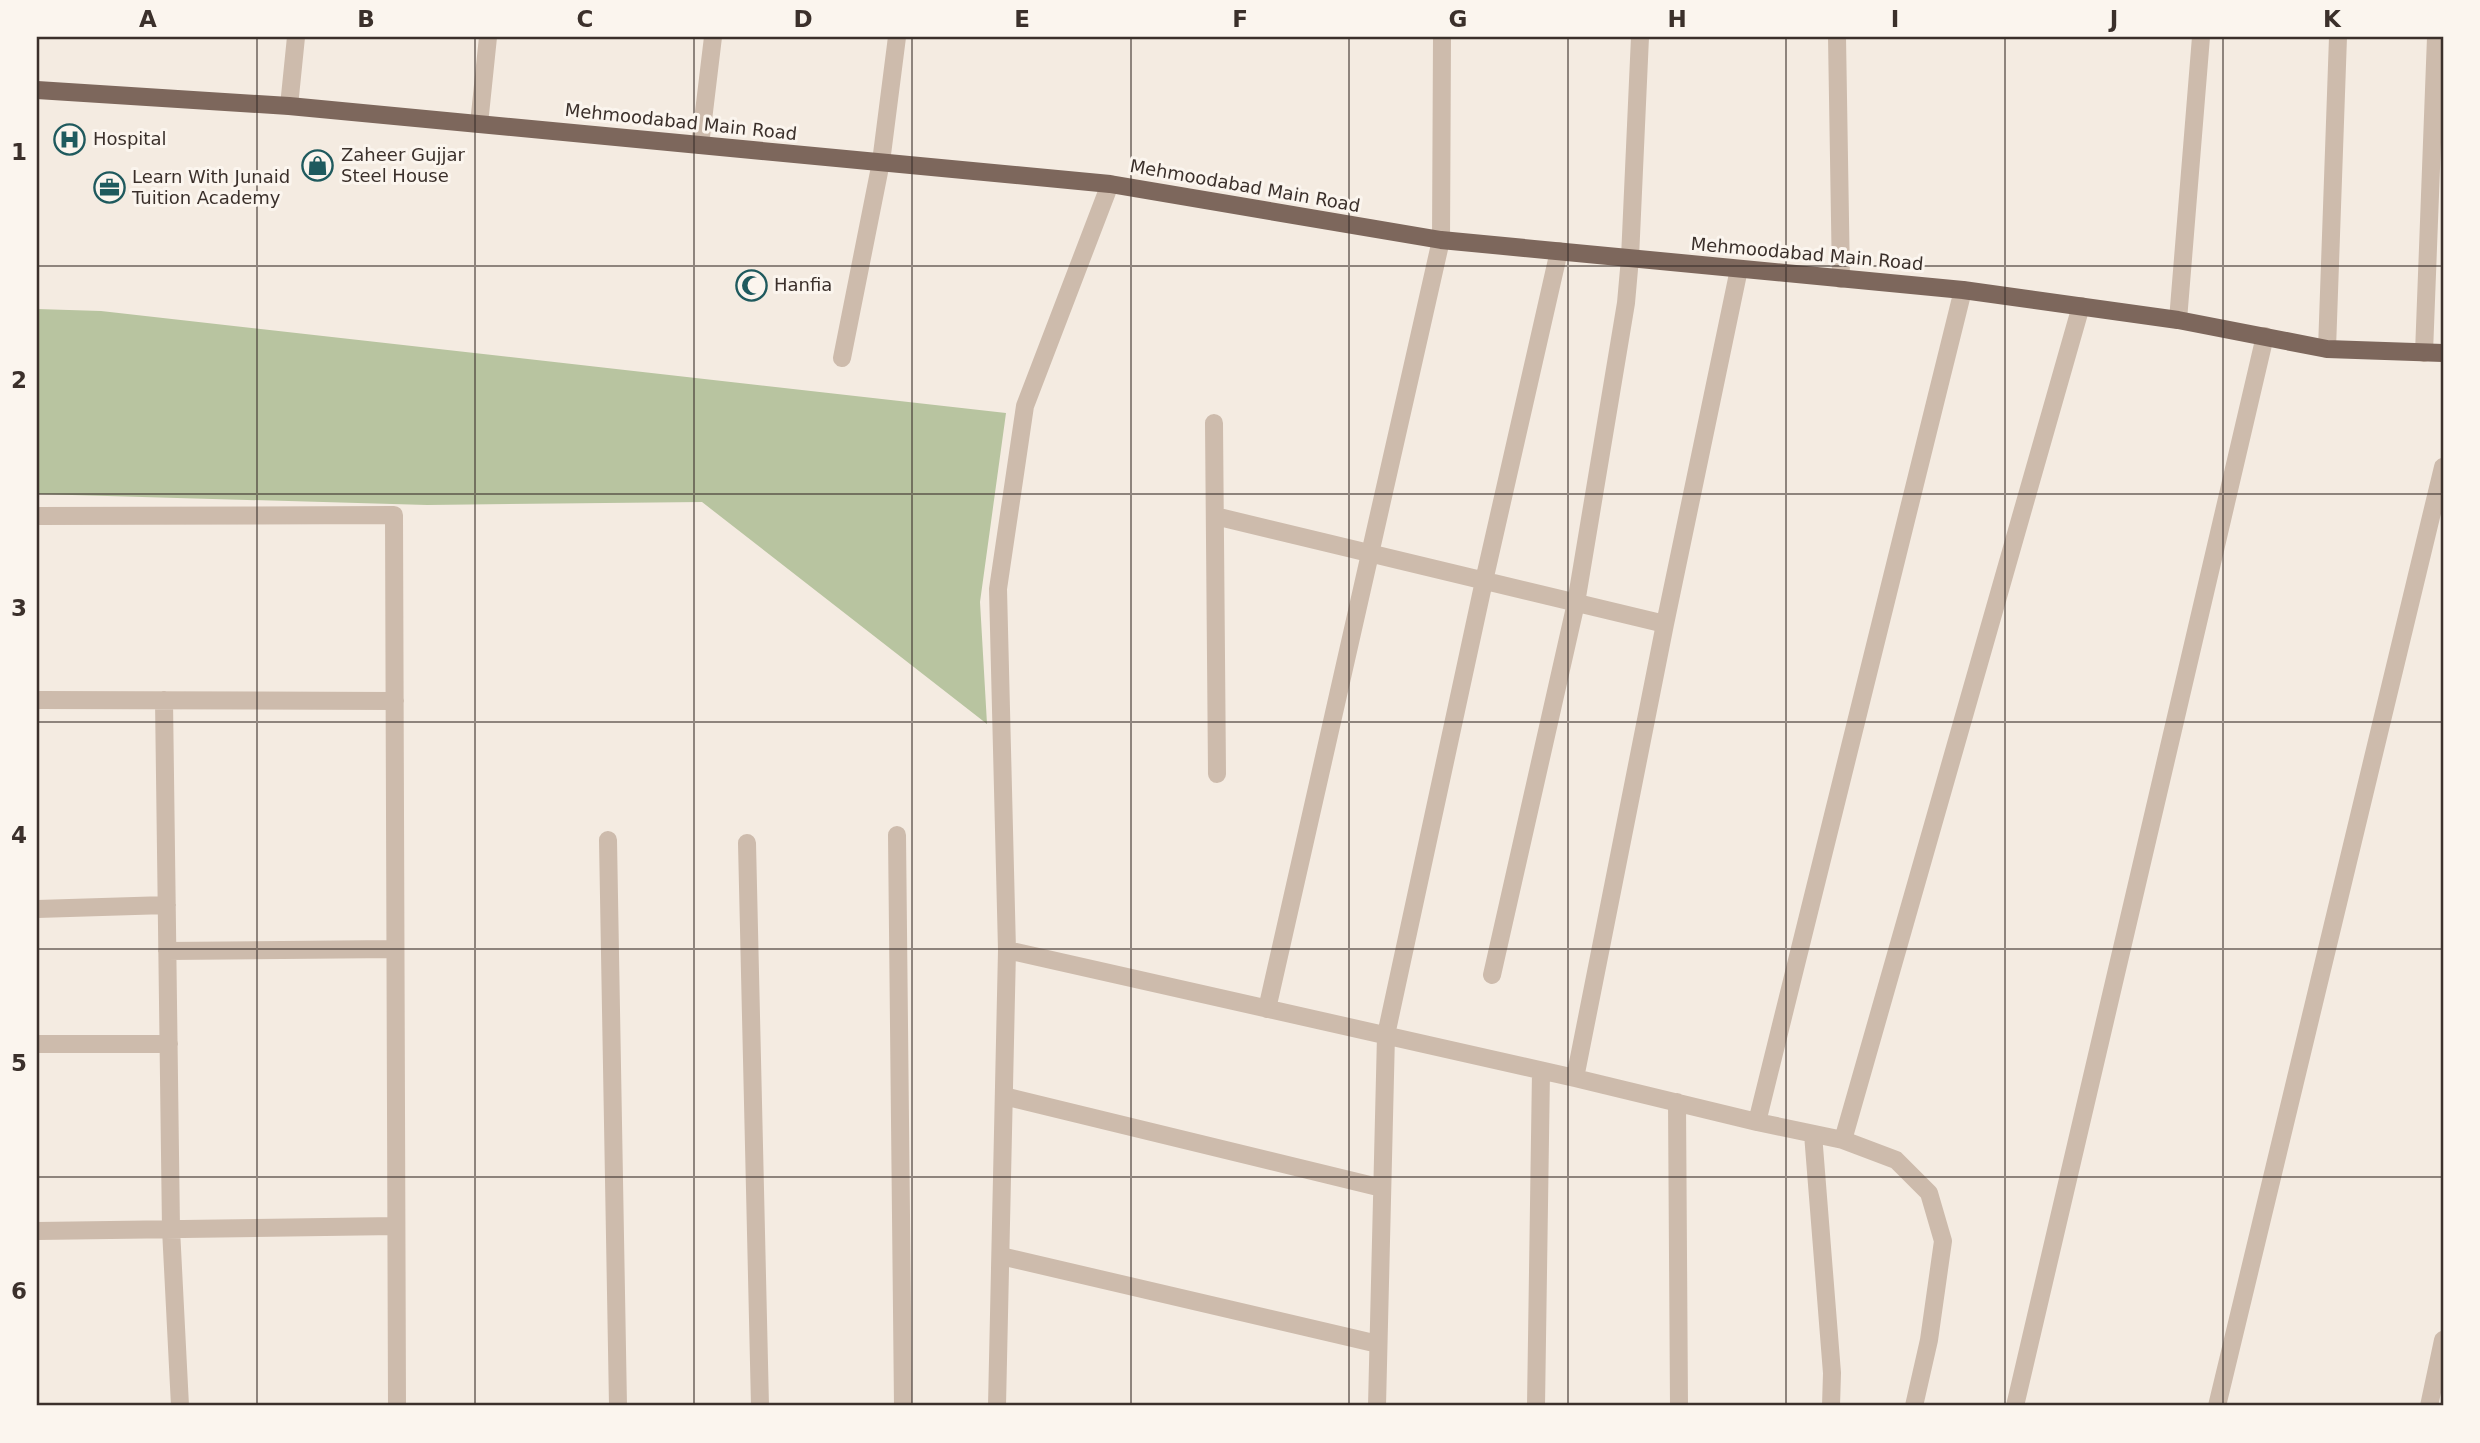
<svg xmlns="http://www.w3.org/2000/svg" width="2480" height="1443" font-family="'DejaVu Sans',sans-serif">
  <rect width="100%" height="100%" fill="#f4ebe1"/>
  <!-- grass -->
  <path fill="#b8c4a0" d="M 37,309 L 101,311 L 1006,413 L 980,602 L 987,724 L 702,502 L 427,505 L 37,494 Z"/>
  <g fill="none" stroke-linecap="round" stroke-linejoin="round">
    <!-- minor -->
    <path stroke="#cdbbac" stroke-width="18" d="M 1837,37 L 1841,279
      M 289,106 L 296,37
      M 479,124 L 488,37
      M 700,145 L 713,37
      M 2178,320 L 2201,37
      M 2327,349 L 2338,37
      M 2424,353 L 2436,37
      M 842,358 L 881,162 L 897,37
      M 1214,423 L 1217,774
      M 37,516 L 394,515 L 397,1406
      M 1215,516 L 1665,624
      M 37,700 L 395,701
      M 164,700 L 171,1229 L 180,1406
      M 897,835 L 903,1406
      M 608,840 L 618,1406
      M 747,843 L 760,1406
      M 37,909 L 167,905
      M 1007,950 L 1575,1078 L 1757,1122 L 1843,1140 L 1896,1160 L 1929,1193 L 1943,1241 L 1929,1340 L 1914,1406
      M 167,951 L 395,949
      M 1492,975 L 1576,603 L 1626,303 L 1630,258 L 1640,37
      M 1267,1009 L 1441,240 L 1442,37
      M 37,1044 L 169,1044
      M 1575,1078 L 1665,624 L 1739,269
      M 1004,1096 L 1382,1188
      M 1677,1102 L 1679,1406
      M 1757,1122 L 1963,290
      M 1813,1134 L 1832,1373 L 1831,1406
      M 1843,1140 L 2081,306
      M 37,1231 L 396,1226
      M 1001,1256 L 1378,1344
      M 997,1406 L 1007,950 L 998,589 L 1025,406 L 1110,184
      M 1377,1406 L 1386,1035 L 1484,581 L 1559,251
      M 1536,1406 L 1541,1071
      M 2015,1406 L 2265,336
      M 2217,1406 L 2443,467
      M 2429,1406 L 2443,1340"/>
    <!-- major -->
    <path stroke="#7d675c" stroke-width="18" d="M 37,90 L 289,106 L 1110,184 L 1441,240 L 1963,290 L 2178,320 L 2327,349 L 2443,353"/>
  </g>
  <!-- grid -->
  <path fill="none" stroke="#3b302b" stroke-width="2" stroke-opacity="0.55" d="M 257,37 L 257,1406M 475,37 L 475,1406M 694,37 L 694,1406M 912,37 L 912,1406M 1131,37 L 1131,1406M 1349,37 L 1349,1406M 1568,37 L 1568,1406M 1786,37 L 1786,1406M 2005,37 L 2005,1406M 2223,37 L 2223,1406M 37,266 L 2443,266M 37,494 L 2443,494M 37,722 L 2443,722M 37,949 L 2443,949M 37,1177 L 2443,1177"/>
  <!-- icons -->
  <defs>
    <symbol id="hospital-ring" viewBox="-11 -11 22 22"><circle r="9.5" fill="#fbf5ee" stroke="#1f5a5e" stroke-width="1.5"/><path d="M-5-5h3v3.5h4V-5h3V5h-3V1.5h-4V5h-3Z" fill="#1f5a5e"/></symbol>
    <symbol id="shop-ring" viewBox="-11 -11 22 22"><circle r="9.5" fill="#fbf5ee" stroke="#1f5a5e" stroke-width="1.5"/><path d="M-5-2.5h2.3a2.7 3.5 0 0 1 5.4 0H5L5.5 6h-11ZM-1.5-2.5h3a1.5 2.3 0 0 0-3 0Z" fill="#1f5a5e"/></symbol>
    <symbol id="office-ring" viewBox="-11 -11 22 22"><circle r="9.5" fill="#fbf5ee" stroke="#1f5a5e" stroke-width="1.5"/><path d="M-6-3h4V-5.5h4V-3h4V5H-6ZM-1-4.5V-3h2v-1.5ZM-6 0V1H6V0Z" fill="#1f5a5e"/></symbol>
    <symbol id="mosque-ring" viewBox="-11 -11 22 22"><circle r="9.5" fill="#fbf5ee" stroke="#1f5a5e" stroke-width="1.5"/><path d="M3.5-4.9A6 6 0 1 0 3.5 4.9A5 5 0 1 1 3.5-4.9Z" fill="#1f5a5e"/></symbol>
  </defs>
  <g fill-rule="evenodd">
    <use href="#hospital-ring" x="52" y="122" width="35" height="35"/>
    <use href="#shop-ring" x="300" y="148" width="35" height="35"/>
    <use href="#office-ring" x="92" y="170" width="35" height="35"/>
    <use href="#mosque-ring" x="734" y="268" width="35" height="35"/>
  </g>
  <g text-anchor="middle" stroke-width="6" stroke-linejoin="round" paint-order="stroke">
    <!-- street labels -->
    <g font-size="18" fill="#3b302b" stroke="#fbf5ee">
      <text transform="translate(681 122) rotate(6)" y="6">Mehmoodabad Main Road</text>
      <text transform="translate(1245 186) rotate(10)" y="6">Mehmoodabad Main Road</text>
      <text transform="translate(1807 254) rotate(5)" y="6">Mehmoodabad Main Road</text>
    </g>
    <!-- poi labels -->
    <g font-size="18" fill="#3b302b" stroke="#fbf5ee" text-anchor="start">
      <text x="93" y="145">Hospital</text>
      <text x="341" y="161">Zaheer Gujjar<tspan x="341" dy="21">Steel House</tspan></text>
      <text x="132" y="183">Learn With Junaid<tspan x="132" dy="21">Tuition Academy</tspan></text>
      <text x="774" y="291">Hanfia</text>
    </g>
  </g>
  <!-- border -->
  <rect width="2480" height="1443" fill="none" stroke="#fbf5ee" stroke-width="77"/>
  <rect x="38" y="38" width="2404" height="1366" fill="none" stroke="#3b302b" stroke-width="2.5"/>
  <g font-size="23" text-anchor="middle" font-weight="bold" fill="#3b302b">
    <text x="148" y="27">A</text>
    <text x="366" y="27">B</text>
    <text x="585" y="27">C</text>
    <text x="803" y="27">D</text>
    <text x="1022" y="27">E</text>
    <text x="1240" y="27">F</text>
    <text x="1458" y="27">G</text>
    <text x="1677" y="27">H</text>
    <text x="1895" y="27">I</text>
    <text x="2114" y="27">J</text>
    <text x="2332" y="27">K</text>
    <text x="19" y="160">1</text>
    <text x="19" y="388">2</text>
    <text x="19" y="616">3</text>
    <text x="19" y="843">4</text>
    <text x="19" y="1071">5</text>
    <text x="19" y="1299">6</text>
  </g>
</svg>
